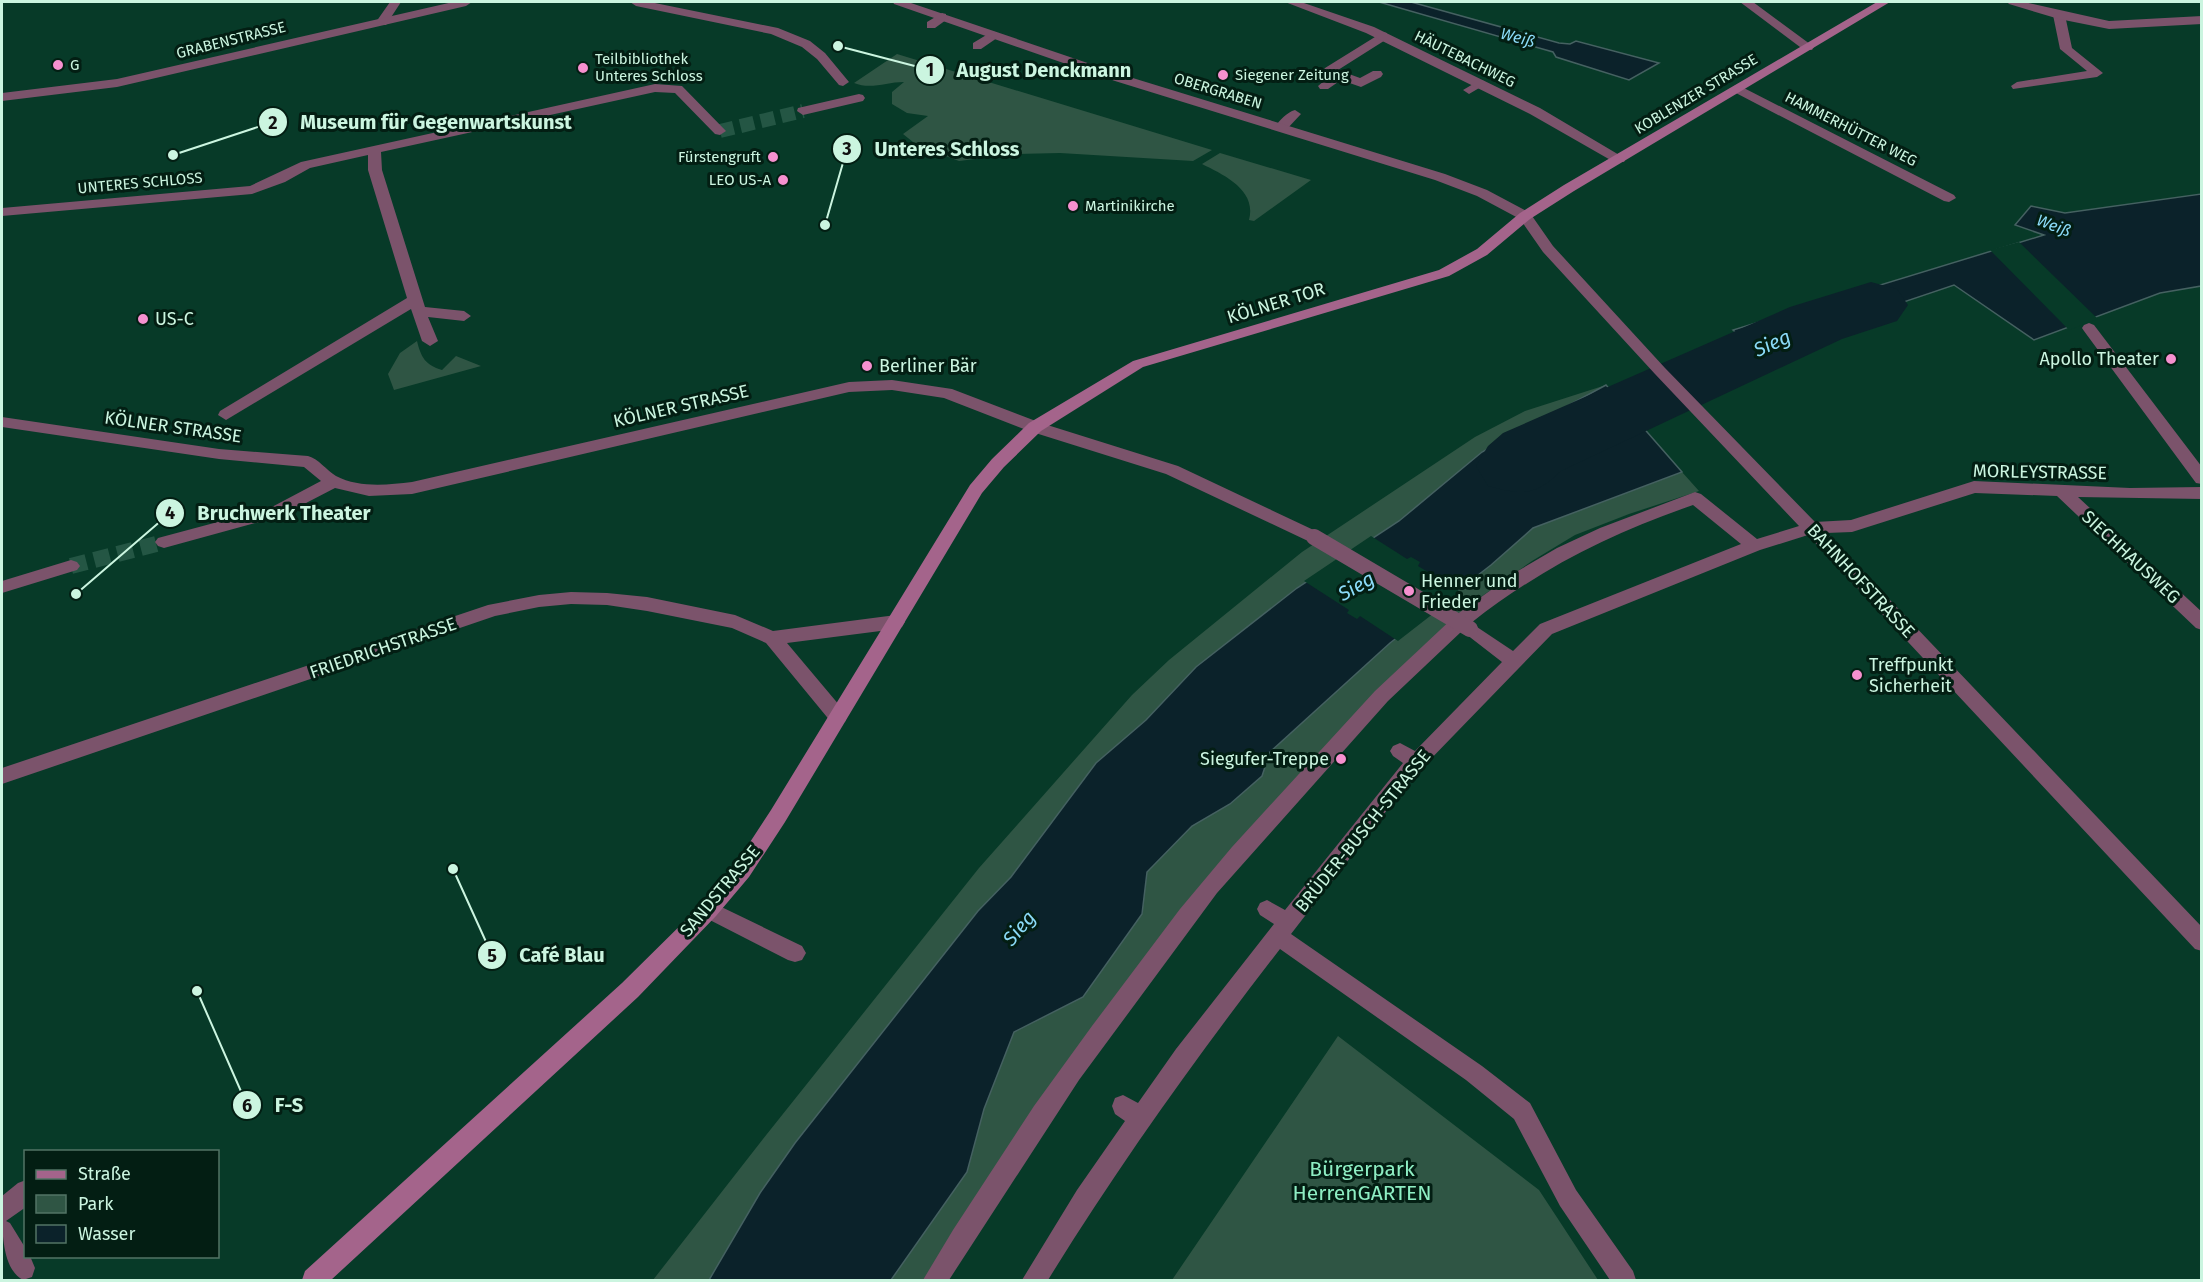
<svg xmlns="http://www.w3.org/2000/svg" width="2203" height="1282" font-family="'Fira Sans',sans-serif">
  <rect width="100%" height="100%" fill="#073a28"/>
  <!-- green -->
  <path fill="#2f5544" d="M 897,54 L 1212,150 L 1193,161 L 1060,153 L 1015,154 L 959,161 L 918,146 L 903,134 L 928,116 L 907,113 L 892,104 L 892,92 L 904,82 C 886,82 871,90 854,83 Z
    M 1220,153 L 1311,180 L 1254,221 L 1249,220 C 1257,190 1224,175 1202,164 Z
    M 417,341 C 421,357 425,365 442,370 L 456,356 L 481,366 L 394,390 L 388,374 L 400,353 Z
    M 1606,385 L 1482,452 L 1400,521 L 1297,588 L 1196,667 L 1146,720 L 1096,763 L 1011,877 L 978,911 L 760,1193 L 709,1280 L 653,1280 L 763,1139 L 979,868 L 1132,695 L 1169,660 L 1302,552 L 1475,437 L 1525,411 Z
    M 1682,472 L 1699,491 L 1629,514 L 1575,535 L 1532,561 L 1475,601 L 1416,653 L 1227,860 L 954,1241 L 930,1280 L 891,1280 L 967,1172 L 984,1109 L 1014,1032 L 1083,997 L 1142,914 L 1147,872 L 1192,826 L 1230,804 L 1262,776 L 1270,752 L 1390,643 L 1491,565 L 1533,528 Z
    M 1338,1036 L 1539,1190 L 1598,1280 L 1172,1280 Z"/>
  <!-- water -->
  <path fill="#0b222a" stroke="#456161" stroke-width="1.5" d="M 1379,2 L 1411,2 L 1559,43 L 1570,44 L 1576,41 L 1659,63 L 1629,80 L 1556,57 L 1553,52 Z
    M 2201,194 L 2201,286 L 2160,293 L 2034,340 L 1954,285 L 1758,351 L 1733,330 L 2044,235 L 2015,225 L 2031,206 L 2065,213 Z
    M 1606,385 L 1682,472 L 1533,528 L 1491,565 L 1390,643 L 1270,752 L 1262,776 L 1230,804 L 1192,826 L 1147,872 L 1142,914 L 1083,997 L 1014,1032 L 984,1109 L 967,1172 L 891,1280 L 709,1280 L 760,1193 L 795,1143 L 978,911 L 1011,877 L 1096,763 L 1146,720 L 1196,667 L 1297,588 L 1399,521 L 1482,452 Z"/>
  <!-- pier -->
  <path fill="#073a28" d="M 2019,242 L 2098,319 L 2069,330 L 1990,250 Z
    M 1371,536 L 1407,559 L 1411,557 L 1420,562 L 1418,566 L 1461,592 L 1398,641 L 1360,616 L 1357,619 L 1347,613 L 1349,610 L 1304,581 Z"/>
  <g fill="none" stroke-linecap="round" stroke-linejoin="round">
    <!-- river -->
    <path fill="#0b222a" fill-rule="evenodd" d="M 1871,282 L 1897,289 L 1908,305 L 1897,321 L 1842,339 L 1561,471 C 1534,497 1522,495 1488,486 L 1476,466 L 1488,446 L 1503,433 L 1790,307 Z"/>
    <!-- street-tunnel-far1 -->
    <path stroke="#245644" stroke-width="14" stroke-dasharray="14 7" stroke-linecap="butt" d="M 720,131 L 803,111"/>
    <!-- street-tunnel -->
    <path stroke="#245644" stroke-width="16" stroke-dasharray="16 8" stroke-linecap="butt" d="M 71,566 L 164,542"/>
    <!-- lane -->
    <path fill="#7b536b" fill-rule="evenodd" d="M 390,2 L 401,2 L 386,25 L 378,25 L 376,22 Z
      M 2059,11 L 2065,15 L 2072,48 L 2103,73 L 2097,77 L 2013,89 L 2011,86 L 2017,82 L 2087,71 L 2060,49 L 2053,15 Z
      M 942,13 L 946,14 L 946,20 L 935,28 L 927,28 L 927,22 Z
      M 993,31 L 999,35 L 997,38 L 981,49 L 973,49 L 973,43 Z
      M 1383,32 L 1387,33 L 1387,39 L 1338,70 L 1360,78 L 1373,71 L 1381,71 L 1383,74 L 1381,77 L 1361,87 L 1341,80 L 1328,89 L 1320,89 L 1318,86 L 1330,76 L 1323,71 L 1325,68 Z
      M 1480,80 L 1484,81 L 1486,84 L 1469,94 L 1463,90 Z
      M 1295,110 L 1301,114 L 1286,130 L 1276,130 L 1275,127 C 1279,121 1287,112 1295,110 Z
      M 709,901 L 802,946 L 806,953 L 802,960 L 795,962 L 788,960 L 702,916 L 699,910 L 702,904 Z
      M 26,1180 L 26,1207 L 6,1221 L 10,1223 L 26,1249 L 26,1256 L 30,1256 L 35,1268 L 32,1277 L 23,1280 C 0,1268 2,1223 2,1196 L 18,1183 Z"/>
    <!-- street -->
    <path fill="#7b536b" fill-rule="evenodd" d="M 453,2 L 472,2 L 466,6 L 117,87 L 2,101 L 2,93 L 117,79 Z
      M 630,2 L 650,2 L 778,28 L 810,41 L 825,53 L 849,82 L 843,86 L 839,85 L 817,59 L 802,47 L 771,34 L 636,6 Z
      M 893,2 L 908,2 L 1123,75 L 1445,174 L 1487,190 L 1530,213 L 1553,246 L 1665,368 L 1815,522 L 1851,520 L 1974,481 L 2130,488 L 2202,487 L 2202,499 L 2078,497 L 2202,612 L 2202,630 L 2196,628 L 2057,496 L 1975,493 L 1852,532 L 1826,533 L 2202,927 L 2202,951 L 2195,949 L 1808,535 L 1760,550 L 1552,634 L 1423,767 L 1387,810 L 1291,934 L 1482,1066 L 1530,1103 L 1576,1190 L 1633,1271 L 1636,1280 L 1610,1280 L 1560,1206 L 1514,1119 L 1466,1080 L 1280,949 C 1197,1056 1119,1165 1048,1280 L 1022,1280 L 1077,1190 L 1125,1121 L 1115,1114 L 1112,1106 L 1115,1098 L 1123,1095 L 1138,1103 L 1176,1049 L 1274,924 L 1260,915 L 1257,909 L 1260,903 L 1267,900 L 1285,910 L 1403,763 L 1393,756 L 1390,751 L 1393,746 L 1400,743 L 1415,751 L 1502,662 L 1462,631 L 1388,701 L 1217,893 L 1079,1080 L 949,1280 L 923,1280 L 953,1230 L 1034,1106 L 1092,1026 L 1180,909 L 1232,847 L 1375,691 L 1456,615 L 1516,572 L 1557,548 L 1600,528 L 1695,492 L 1701,494 L 1757,539 L 1799,526 L 1655,374 L 1543,252 L 1520,219 L 1477,196 L 1435,180 L 1115,81 L 894,4 ZM 1693,505 L 1741,544 L 1540,624 L 1513,651 L 1471,623 C 1541,568 1610,534 1693,505 Z
      M 1285,2 L 1301,2 L 1374,27 L 1540,108 L 1626,159 L 1624,162 L 1614,162 L 1530,114 L 1366,33 Z
      M 1740,2 L 1753,2 L 1814,47 L 1812,50 L 1804,50 Z
      M 2007,2 L 2024,2 L 2109,21 L 2202,16 L 2202,24 L 2109,29 L 2059,19 L 2009,4 Z
      M 655,84 L 682,86 L 726,131 L 720,135 L 715,134 L 675,93 L 655,92 L 381,152 L 382,170 L 425,307 L 464,311 L 471,316 L 464,321 L 428,317 L 438,341 L 430,346 L 422,341 L 411,309 L 226,420 L 218,415 L 220,411 L 407,298 L 368,170 L 368,155 L 310,168 L 285,182 L 252,194 L 2,216 L 2,208 L 250,186 L 301,162 Z
      M 1738,85 L 1954,195 L 1956,198 L 1949,202 L 1944,201 L 1734,92 L 1732,89 L 1734,86 Z
      M 859,94 L 863,95 L 865,98 L 863,101 L 803,115 L 797,111 L 798,108 Z
      M 2089,323 L 2094,325 L 2202,467 L 2202,484 L 2196,483 L 2084,331 L 2082,328 L 2084,325 Z
      M 892,380 L 952,389 L 1041,423 L 1178,466 L 1320,533 L 1322,537 L 1320,541 L 1308,541 L 1166,474 L 1029,431 L 944,398 L 892,390 L 849,392 L 412,494 L 369,496 L 335,488 L 281,516 L 164,548 L 158,546 L 155,542 L 158,538 L 270,508 L 321,481 L 304,467 L 219,459 L 2,427 L 2,417 L 219,449 L 308,456 C 319,459 326,470 336,476 C 359,488 387,485 412,482 L 849,382 Z
      M 71,560 L 77,562 L 80,566 L 77,570 L 2,593 L 2,581 Z
      M 571,592 L 607,593 L 647,597 L 735,615 L 773,631 L 896,615 L 902,617 L 905,622 L 902,627 L 896,629 L 787,643 L 845,712 L 847,717 L 845,722 L 838,724 L 831,722 L 766,643 L 732,628 L 647,611 L 607,605 L 571,604 L 539,607 L 495,616 L 2,784 L 2,768 L 488,605 L 539,595 Z"/>
    <!-- secondary -->
    <path fill="#a4648b" fill-rule="evenodd" d="M 1877,2 L 1890,2 L 1574,191 L 1530,219 L 1487,255 L 1449,276 L 1143,367 L 1041,431 L 1004,467 L 982,493 L 785,822 L 749,877 L 716,916 L 638,997 L 331,1280 L 302,1280 L 305,1271 L 622,983 L 702,904 L 735,865 L 771,810 L 970,485 L 992,459 L 1029,423 L 1133,361 L 1439,270 L 1477,249 L 1520,213 L 1564,185 Z"/>
    <!-- street-bridge -->
    <path stroke="#7b536b" stroke-width="16" d="M 1314,537 L 1470,629"/>
  </g>
  <!-- markers -->
  <g fill="#f690cf" stroke="#031e13" stroke-width="2">
    <circle cx="58" cy="65" r="6"/>
    <circle cx="583" cy="68" r="6"/>
    <circle cx="1223" cy="75" r="6"/>
    <circle cx="773" cy="157" r="6"/>
    <circle cx="783" cy="180" r="6"/>
    <circle cx="1073" cy="206" r="6"/>
    <circle cx="143" cy="319" r="6"/>
    <circle cx="2171" cy="359" r="6"/>
    <circle cx="867" cy="366" r="6"/>
    <circle cx="1409" cy="591" r="6"/>
    <circle cx="1857" cy="675" r="6"/>
    <circle cx="1341" cy="759" r="6"/>
  </g>
  <g text-anchor="middle" stroke-width="6" stroke-linejoin="round" paint-order="stroke">
    <!-- far-street labels -->
    <g font-size="15" fill="#cbf5e0" stroke="#031e13">
      <text transform="translate(231 40) rotate(-14)" y="5">GRABENSTRASSE</text>
      <text transform="translate(1465 59) rotate(26)" y="5">HÄUTEBACHWEG</text>
      <text transform="translate(1218 91) rotate(17)" y="5">OBERGRABEN</text>
      <text transform="translate(1696 94) rotate(-31)" y="5">KOBLENZER STRASSE</text>
      <text transform="translate(1851 129) rotate(27)" y="5">HAMMERHÜTTER WEG</text>
      <text transform="translate(140 183) rotate(-5)" y="5">UNTERES SCHLOSS</text>
    </g>
    <!-- far-poi labels -->
    <g font-size="15" fill="#cbf5e0" stroke="#031e13" text-anchor="start">
      <text x="595" y="64">Teilbibliothek<tspan x="595" dy="17">Unteres Schloss</tspan></text>
      <text x="70" y="70">G</text>
      <text x="1235" y="80">Siegener Zeitung</text>
      <text x="761" y="162" text-anchor="end">Fürstengruft</text>
      <text x="771" y="185" text-anchor="end">LEO US-A</text>
      <text x="1085" y="211">Martinikirche</text>
    </g>
    <!-- far-water labels -->
    <g font-size="16" font-style="italic" fill="#8bdbf8" stroke="#031e13">
      <text transform="translate(1518 37) rotate(15)" y="6">Weiß</text>
      <text transform="translate(2054 225) rotate(21)" y="6">Weiß</text>
    </g>
    <!-- street labels -->
    <g font-size="18" fill="#cbf5e0" stroke="#031e13">
      <text transform="translate(1276 303) rotate(-17)" y="6">KÖLNER TOR</text>
      <text transform="translate(681 406) rotate(-13)" y="6">KÖLNER STRASSE</text>
      <text transform="translate(173 427) rotate(8)" y="6">KÖLNER STRASSE</text>
      <text transform="translate(2040 472) rotate(1)" y="6">MORLEYSTRASSE</text>
      <text transform="translate(2131 557) rotate(43)" y="6">SIECHHAUSWEG</text>
      <text transform="translate(1861 581) rotate(47)" y="6">BAHNHOFSTRASSE</text>
      <text transform="translate(383 648) rotate(-19)" y="6">FRIEDRICHSTRASSE</text>
      <text transform="translate(1363 831) rotate(-51)" y="6">BRÜDER-BUSCH-STRASSE</text>
      <text transform="translate(720 891) rotate(-50)" y="6">SANDSTRASSE</text>
    </g>
    <!-- poi labels -->
    <g font-size="18" fill="#cbf5e0" stroke="#031e13" text-anchor="start">
      <text x="155" y="325">US-C</text>
      <text x="2159" y="365" text-anchor="end">Apollo Theater</text>
      <text x="879" y="372">Berliner Bär</text>
      <text x="1421" y="587">Henner und<tspan x="1421" dy="21">Frieder</tspan></text>
      <text x="1869" y="671">Treffpunkt<tspan x="1869" dy="21">Sicherheit</tspan></text>
      <text x="1329" y="765" text-anchor="end">Siegufer-Treppe</text>
    </g>
    <!-- water labels -->
    <g font-size="20" font-style="italic" fill="#8bdbf8" stroke="#031e13">
      <text transform="translate(1772 343) rotate(-24)" y="7">Sieg</text>
      <text transform="translate(1356 586) rotate(-30)" y="7">Sieg</text>
      <text transform="translate(1019 928) rotate(-50)" y="7">Sieg</text>
    </g>
    <!-- near-park labels -->
    <g font-size="21" fill="#8eeec3" stroke="#031e13">
      <text x="1362" y="1176">Bürgerpark<tspan x="1362" dy="24">HerrenGARTEN</tspan></text>
    </g>
  </g>
  <!-- callouts -->
  <path fill="none" stroke="#cbf5e0" stroke-width="2" d="M838 46L930 70M173 155L273 122M825 225L847 149M76 594L170 513M453 869L492 955M197 991L247 1105"/>
  <g fill="#cbf5e0" stroke="#031e13" stroke-width="2">
    <circle cx="838" cy="46" r="6"/>
    <circle cx="173" cy="155" r="6"/>
    <circle cx="825" cy="225" r="6"/>
    <circle cx="76" cy="594" r="6"/>
    <circle cx="453" cy="869" r="6"/>
    <circle cx="197" cy="991" r="6"/>
    <circle cx="930" cy="70" r="15"/>
    <circle cx="273" cy="122" r="15"/>
    <circle cx="847" cy="149" r="15"/>
    <circle cx="170" cy="513" r="15"/>
    <circle cx="492" cy="955" r="15"/>
    <circle cx="247" cy="1105" r="15"/>
  </g>
  <g font-size="18" text-anchor="middle" font-weight="bold" fill="#111">
    <text x="930" y="76">1</text>
    <text x="273" y="129">2</text>
    <text x="847" y="155">3</text>
    <text x="170" y="519">4</text>
    <text x="492" y="962">5</text>
    <text x="247" y="1112">6</text>
  </g>
  <g font-size="20" text-anchor="middle" font-weight="bold" fill="#cbf5e0" stroke="#031e13" stroke-width="6" stroke-linejoin="round" paint-order="stroke">
    <text x="1044" y="77">August Denckmann</text>
    <text x="436" y="129">Museum für Gegenwartskunst</text>
    <text x="947" y="156">Unteres Schloss</text>
    <text x="284" y="520">Bruchwerk Theater</text>
    <text x="562" y="962">Café Blau</text>
    <text x="289" y="1112">F-S</text>
  </g>
  <!-- border -->
  <rect width="2203" height="1282" fill="none" stroke="#cbf5e0" stroke-width="6"/>
  <!-- legend -->
  <rect x="24" y="1150" width="195" height="108" fill="#031e13" stroke="#537465" stroke-width="1.5"/>
  <rect x="36" y="1170" width="30" height="9" fill="#a4648b" stroke="#537465" stroke-width="1.5"/>
  <text x="78" y="1180" font-size="18" fill="#cbf5e0">Straße</text>
  <rect x="36" y="1195" width="30" height="18" fill="#2f5544" stroke="#537465" stroke-width="1.5"/>
  <text x="78" y="1210" font-size="18" fill="#cbf5e0">Park</text>
  <rect x="36" y="1225" width="30" height="18" fill="#0b222a" stroke="#537465" stroke-width="1.5"/>
  <text x="78" y="1240" font-size="18" fill="#cbf5e0">Wasser</text>
</svg>
